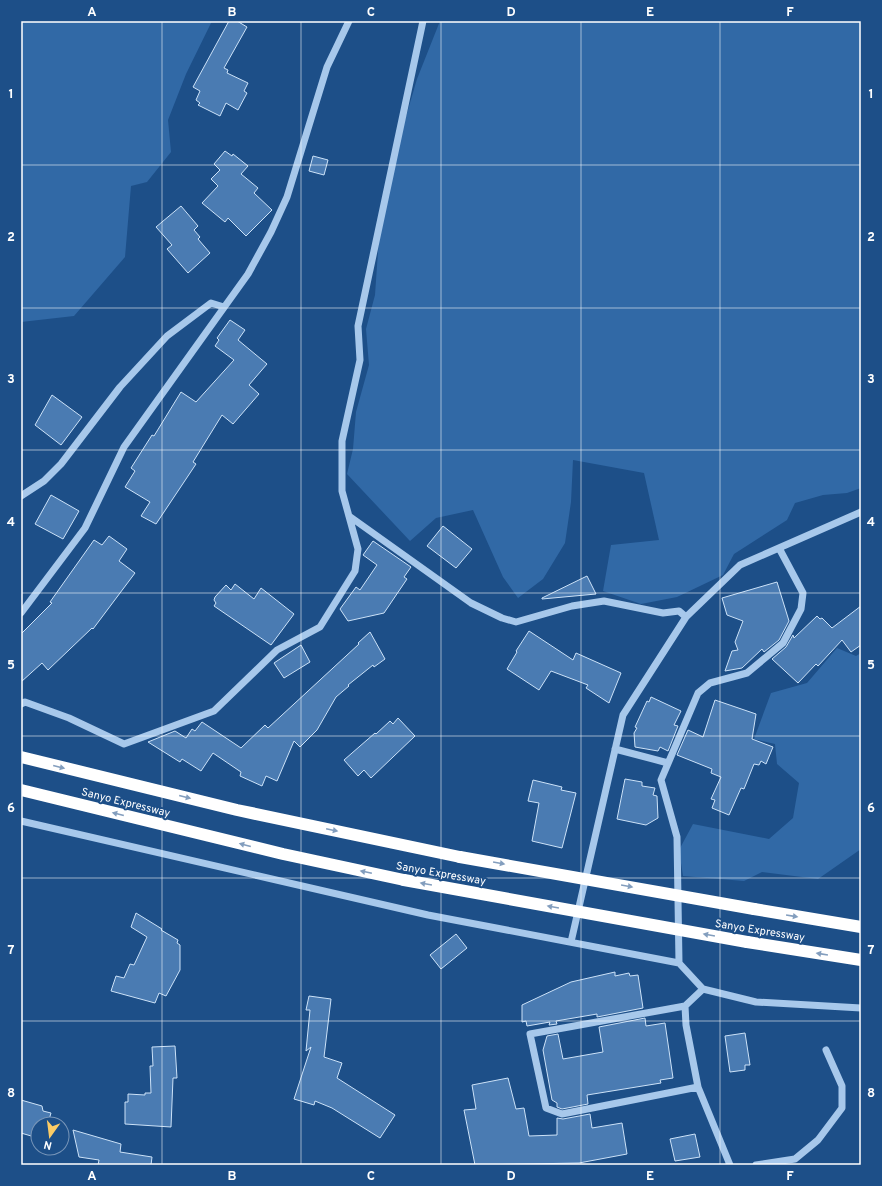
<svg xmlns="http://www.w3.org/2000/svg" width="882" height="1186" font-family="Overpass,sans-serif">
  <rect width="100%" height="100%" fill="#1d4f88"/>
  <!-- green -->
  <path fill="#3169a6" d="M 21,21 L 212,21 L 186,74 L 168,120 L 171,152 L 147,182 L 131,186 L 125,257 L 74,316 L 21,322 Z
    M 440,21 L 861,21 L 861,488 L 847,493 L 823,495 L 795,503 L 787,520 L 734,554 L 723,575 L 677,597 L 641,604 L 603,591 L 611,545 L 659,540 L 644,473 L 573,460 L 571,502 L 565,543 L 543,579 L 518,598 L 503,577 L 473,510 L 436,518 L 410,541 L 347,474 L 353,449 L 356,412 L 369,365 L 366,329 L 375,295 L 380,223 L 400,137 L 417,79 Z
    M 837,648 L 856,656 L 861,653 L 861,849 L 818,879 L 762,872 L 744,881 L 683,876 L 679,850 L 693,824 L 769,839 L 793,818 L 799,783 L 777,764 L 775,744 L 754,739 L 771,693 L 807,683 Z"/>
  <!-- building -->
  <path fill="#4a7bb2" stroke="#cce2f8" d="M 229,21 L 237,21 L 247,27 L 224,68 L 228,70 L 227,73 L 248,83 L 244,91 L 247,93 L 238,110 L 226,103 L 220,116 L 198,105 L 200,103 L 196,100 L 200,91 L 193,87 Z
    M 225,151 L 232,156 L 233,154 L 248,166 L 241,174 L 258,188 L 254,193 L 272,210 L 246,236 L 228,218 L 225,222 L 202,203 L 218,186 L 211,179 L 220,170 L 214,164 Z
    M 313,156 L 328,160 L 324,175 L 309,171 Z
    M 181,206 L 198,226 L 194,230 L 200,237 L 198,239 L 210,253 L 188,273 L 167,249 L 172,245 L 156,227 Z
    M 230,320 L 245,330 L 238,340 L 267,364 L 249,385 L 259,394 L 233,424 L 222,415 L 193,462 L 196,464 L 156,524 L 141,516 L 150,502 L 125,487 L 135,471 L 131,468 L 152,435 L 154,436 L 181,392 L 196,402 L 234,360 L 215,346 L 219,340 L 217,338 Z
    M 52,395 L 82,417 L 61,445 L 35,425 Z
    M 51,495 L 79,511 L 63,539 L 35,524 Z
    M 443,526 L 472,549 L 456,568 L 427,546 Z
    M 109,536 L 127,549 L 119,561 L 135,573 L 93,629 L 92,628 L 48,670 L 42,663 L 21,682 L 21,634 L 52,603 L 50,602 L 94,540 L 102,545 Z
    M 373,541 L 411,567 L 404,577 L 407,579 L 384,613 L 348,621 L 340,609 L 356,587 L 360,590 L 377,565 L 363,555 Z
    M 587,576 L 596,594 L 542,599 L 542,598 Z
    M 777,582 L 789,621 L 779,640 L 764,652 L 762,649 L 742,668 L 725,671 L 732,651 L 738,650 L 735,642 L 743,621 L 727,615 L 722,598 Z
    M 235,584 L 254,599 L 261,588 L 294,614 L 271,645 L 214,606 L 216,603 L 214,600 L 215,597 L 226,585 L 231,590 Z
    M 861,606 L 861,645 L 851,652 L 842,640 L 818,666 L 816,664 L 798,683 L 772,659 L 786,647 L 793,635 L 794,638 L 817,616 L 820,619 L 822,618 L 832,628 Z
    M 529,631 L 573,660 L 576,653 L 621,673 L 609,703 L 586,688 L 588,685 L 551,671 L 539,690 L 507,669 L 517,652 L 516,651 Z
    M 370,632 L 385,659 L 374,667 L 373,665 L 348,685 L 349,686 L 336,697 L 317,730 L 300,747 L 294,741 L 277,781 L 266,776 L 262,786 L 240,776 L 241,772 L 213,753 L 201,771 L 182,759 L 180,762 L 148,742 L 175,731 L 186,738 L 192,729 L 195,731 L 202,722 L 241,748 L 265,725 L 268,728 L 359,644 L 358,643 Z
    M 301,645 L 310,662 L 284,678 L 274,663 Z
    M 651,697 L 681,711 L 674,725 L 678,726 L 668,751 L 660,747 L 658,751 L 635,747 L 634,733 L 637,728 L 635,727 L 647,701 L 649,702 Z
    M 715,700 L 756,714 L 752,739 L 773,747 L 766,764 L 761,761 L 759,765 L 754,764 L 744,789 L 741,788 L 729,815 L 712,808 L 715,800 L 711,799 L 721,777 L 711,773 L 712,769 L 677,755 L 688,730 L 703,737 Z
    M 398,718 L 415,736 L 371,778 L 364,770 L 358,776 L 344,760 L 375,733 L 376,734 L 390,721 L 393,724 Z
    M 625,779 L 642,782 L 642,786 L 655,788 L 653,795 L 657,796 L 658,818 L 646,825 L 617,819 Z
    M 533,780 L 562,787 L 561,790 L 576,793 L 562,848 L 532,841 L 539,803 L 528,801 Z
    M 136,913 L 162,929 L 161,930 L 178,940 L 177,943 L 180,945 L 180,970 L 166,996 L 159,993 L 155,1003 L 111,991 L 116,976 L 124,978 L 130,964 L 134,965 L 147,937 L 131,927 Z
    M 456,934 L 467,948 L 441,969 L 430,955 Z
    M 615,972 L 615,976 L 629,973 L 630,976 L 638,975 L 643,1008 L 597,1017 L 597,1014 L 556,1021 L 557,1024 L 549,1025 L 550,1022 L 527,1026 L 526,1021 L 522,1022 L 522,1005 L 571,982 Z
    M 309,996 L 331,999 L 324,1057 L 342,1063 L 337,1078 L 395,1115 L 380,1138 L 332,1108 L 315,1101 L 314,1105 L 294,1099 L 311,1047 L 306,1051 L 310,1010 L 306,1010 Z
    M 645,1018 L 646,1026 L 665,1023 L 673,1078 L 660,1080 L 661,1083 L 587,1095 L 588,1104 L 562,1109 L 557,1107 L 557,1103 L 552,1100 L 543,1050 L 547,1036 L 558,1034 L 563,1059 L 603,1052 L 599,1027 Z
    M 745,1033 L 750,1065 L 745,1065 L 745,1070 L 730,1072 L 725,1036 Z
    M 175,1046 L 177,1078 L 173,1078 L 171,1127 L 125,1124 L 125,1102 L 128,1102 L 128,1094 L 145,1095 L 145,1093 L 151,1093 L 150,1066 L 153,1066 L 152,1047 Z
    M 508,1078 L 516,1109 L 524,1108 L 529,1136 L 557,1135 L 557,1118 L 563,1119 L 590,1114 L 592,1128 L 622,1123 L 627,1154 L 579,1163 L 475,1165 L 464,1110 L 476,1109 L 472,1085 Z
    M 21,1100 L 42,1106 L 43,1111 L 51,1113 L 48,1123 L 50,1124 L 38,1124 L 38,1138 L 21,1133 Z
    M 73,1130 L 121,1144 L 120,1152 L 152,1157 L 151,1165 L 98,1165 L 99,1160 L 79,1157 Z
    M 695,1134 L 700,1157 L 675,1161 L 670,1139 Z"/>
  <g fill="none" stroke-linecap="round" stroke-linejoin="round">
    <!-- minor -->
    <path stroke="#a7c8eb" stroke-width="7" d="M 21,496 L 44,481 L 61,464 L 120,387 L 167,336 L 211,303 L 224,307
      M 349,516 L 471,603 L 502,618 L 516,622 L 572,606 L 604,601 L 663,613 L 679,611 L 686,617
      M 21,613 L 85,528 L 124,447 L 248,274 L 271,232 L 287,197 L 327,67 L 349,21
      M 21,704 L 25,702 L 69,718 L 124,744 L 214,711 L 277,650 L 320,627 L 355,571 L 358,549 L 342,491 L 342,441 L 360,360 L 358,326 L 423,21
      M 615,749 L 668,763
      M 21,821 L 428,915 L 679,963 L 703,989 L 756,1002 L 861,1008
      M 571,942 L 623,715 L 686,617 L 740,565 L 861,512
      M 679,963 L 677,837 L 661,780 L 698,693 L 710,683 L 747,673 L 783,643 L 801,609 L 803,593 L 779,548
      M 703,989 L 685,1006 L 686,1025 L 698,1087 L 730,1165
      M 685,1006 L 530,1034 L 546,1108 L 562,1114 L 698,1087
      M 756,1165 L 795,1159 L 818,1140 L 842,1108 L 842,1086 L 826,1050"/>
    <!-- highway -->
    <path stroke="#fff" stroke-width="12" d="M 21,757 L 237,810 L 460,857
      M 21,790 L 283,854 L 404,880
      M 754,909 L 861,927
      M 747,942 L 861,960"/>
    <!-- highway-bridge -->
    <path stroke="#fff" stroke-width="12" d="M 460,857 L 754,909
      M 404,880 L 747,942"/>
  </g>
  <!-- one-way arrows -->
  <defs><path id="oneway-solid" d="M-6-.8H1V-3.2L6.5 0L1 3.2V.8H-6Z"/></defs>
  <g fill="#839ebe">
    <use href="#oneway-solid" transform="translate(59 767) rotate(14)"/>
    <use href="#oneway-solid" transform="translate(185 797) rotate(14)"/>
    <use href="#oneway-solid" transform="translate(118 814) rotate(-166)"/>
    <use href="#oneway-solid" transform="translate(332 830) rotate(12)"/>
    <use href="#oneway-solid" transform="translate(245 845) rotate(-165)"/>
    <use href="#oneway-solid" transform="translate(499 863) rotate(10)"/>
    <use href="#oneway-solid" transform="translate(366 872) rotate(-168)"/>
    <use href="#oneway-solid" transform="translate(426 884) rotate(-170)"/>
    <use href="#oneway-solid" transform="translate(627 886) rotate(10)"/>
    <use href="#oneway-solid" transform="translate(553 907) rotate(-170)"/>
    <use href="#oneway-solid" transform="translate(792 916) rotate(9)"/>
    <use href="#oneway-solid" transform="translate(709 935) rotate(-170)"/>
    <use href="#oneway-solid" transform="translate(822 954) rotate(-171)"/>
  </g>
  <!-- grid -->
  <path fill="none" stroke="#fff" stroke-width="1" stroke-opacity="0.55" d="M 162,21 L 162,1165M 301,21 L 301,1165M 441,21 L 441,1165M 581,21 L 581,1165M 720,21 L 720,1165M 21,165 L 861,165M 21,308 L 861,308M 21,450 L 861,450M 21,593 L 861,593M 21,736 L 861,736M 21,878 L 861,878M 21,1021 L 861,1021"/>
  <g text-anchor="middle" stroke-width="4" stroke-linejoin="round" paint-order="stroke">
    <!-- street labels -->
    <g font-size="11" fill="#fff" stroke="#1d4f88">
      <text transform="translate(126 802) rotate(14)" y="4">Sanyo Expressway</text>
      <text transform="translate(441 873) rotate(10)" y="4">Sanyo Expressway</text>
      <text transform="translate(760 930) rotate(9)" y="4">Sanyo Expressway</text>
    </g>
  </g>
  <!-- border -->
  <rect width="882" height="1186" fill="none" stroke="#1d4f88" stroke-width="44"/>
  <!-- north arrow -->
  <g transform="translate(50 1136) rotate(194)"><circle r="19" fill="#1d4f88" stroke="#7795b8"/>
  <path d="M0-3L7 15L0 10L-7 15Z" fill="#fbcc66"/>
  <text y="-6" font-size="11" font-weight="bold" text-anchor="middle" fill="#ffffff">N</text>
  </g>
  <rect x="22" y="22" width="838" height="1142" fill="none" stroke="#fff" stroke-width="1.5"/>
  <g font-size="13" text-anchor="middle" font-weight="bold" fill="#fff">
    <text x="92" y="16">A</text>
    <text x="232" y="16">B</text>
    <text x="371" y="16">C</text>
    <text x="511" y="16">D</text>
    <text x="650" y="16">E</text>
    <text x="790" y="16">F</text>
    <text x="11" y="98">1</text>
    <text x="871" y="98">1</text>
    <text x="11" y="241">2</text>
    <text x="871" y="241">2</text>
    <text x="11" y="383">3</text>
    <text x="871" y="383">3</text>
    <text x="11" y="526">4</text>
    <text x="871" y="526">4</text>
    <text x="11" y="669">5</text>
    <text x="871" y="669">5</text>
    <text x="11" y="812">6</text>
    <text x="871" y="812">6</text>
    <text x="11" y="954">7</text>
    <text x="871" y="954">7</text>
    <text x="11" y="1097">8</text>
    <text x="871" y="1097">8</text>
    <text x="92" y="1180">A</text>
    <text x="232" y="1180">B</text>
    <text x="371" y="1180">C</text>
    <text x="511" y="1180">D</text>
    <text x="650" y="1180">E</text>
    <text x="790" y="1180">F</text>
  </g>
</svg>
